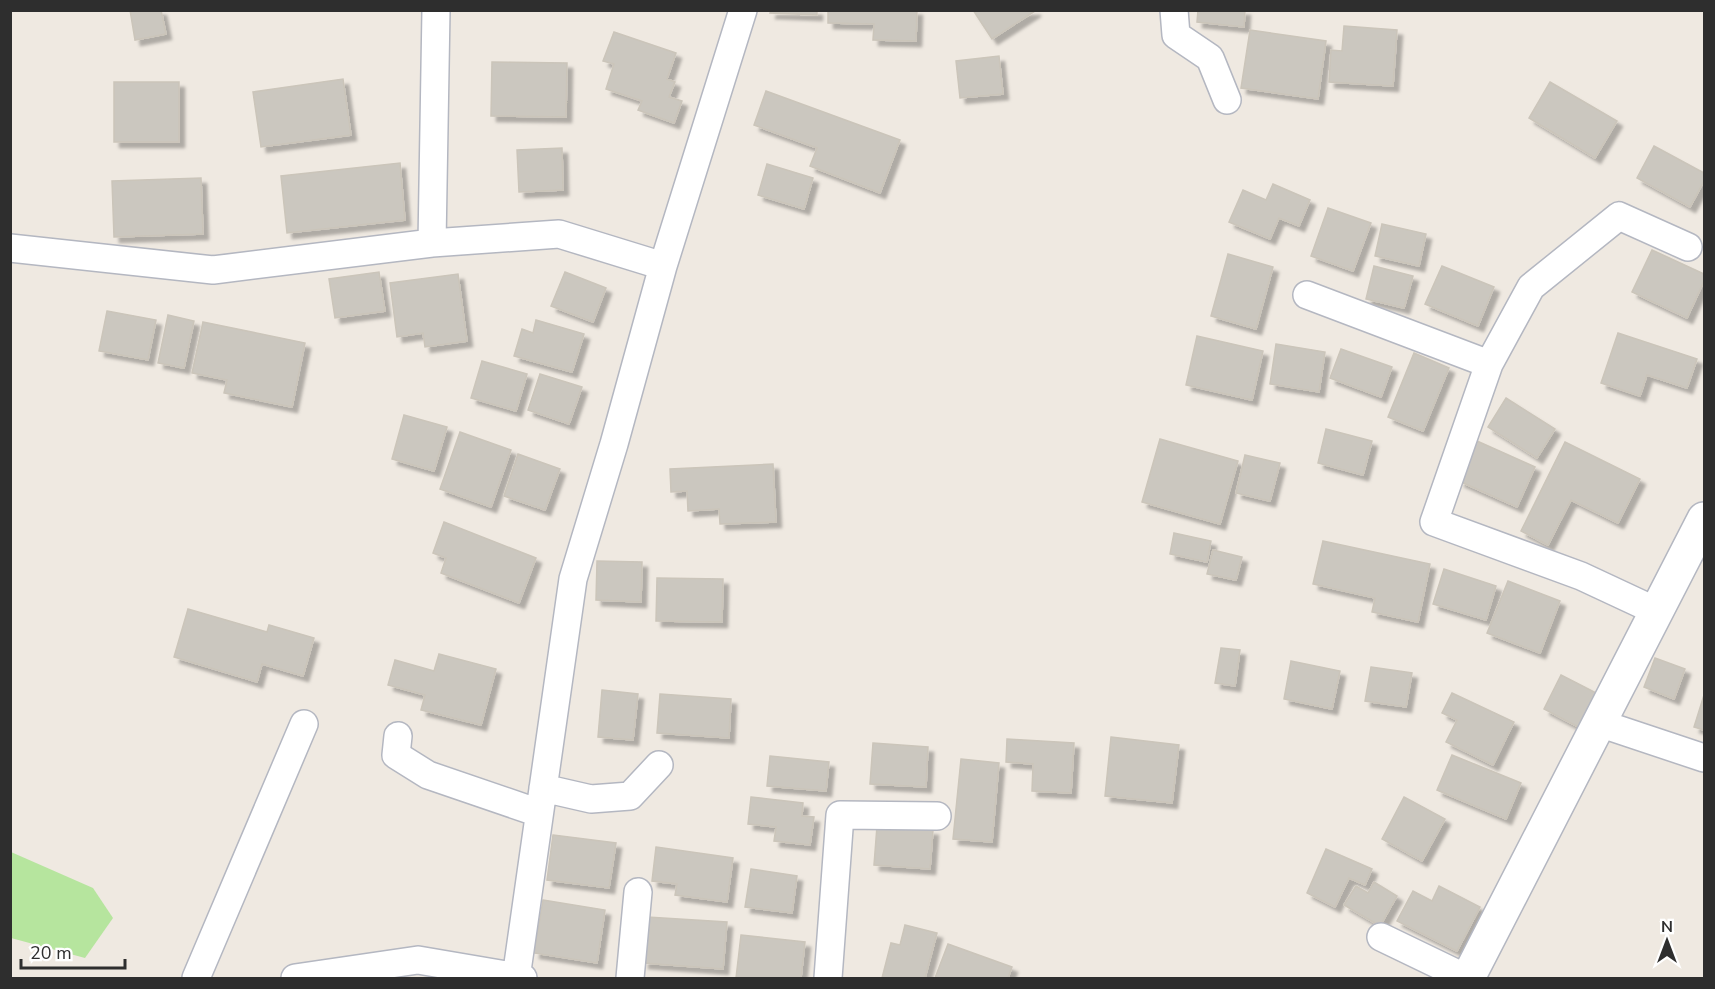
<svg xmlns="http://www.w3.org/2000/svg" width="1715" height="989" font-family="'Nunito Sans',sans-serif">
  <defs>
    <filter id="shadow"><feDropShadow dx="5.5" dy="5.5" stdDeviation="1.5" flood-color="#0004"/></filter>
  </defs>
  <rect width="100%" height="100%" fill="#efe9e1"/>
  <!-- green -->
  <path fill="#b6e59e" d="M 11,852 L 93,888 L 113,918 L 85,958 L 11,938 Z"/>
  <!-- building -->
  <path fill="#cbc7bf" stroke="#cbc5ba" stroke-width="1.5" filter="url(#shadow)" d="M 130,10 L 161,10 L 166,34 L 135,40 Z
    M 771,10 L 817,10 L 817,15 L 770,13 Z
    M 828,10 L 917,10 L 916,41 L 873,40 L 874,24 L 828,23 Z
    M 973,10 L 1035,10 L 1035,11 L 992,39 Z
    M 1198,10 L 1245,10 L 1244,27 L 1197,22 Z
    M 1344,26 L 1397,30 L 1393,86 L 1329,82 L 1331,50 L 1342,51 Z
    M 1250,30 L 1326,41 L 1318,99 L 1241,88 Z
    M 614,32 L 676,53 L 667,79 L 675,82 L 669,97 L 682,101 L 674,123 L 638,110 L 642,101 L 606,89 L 614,64 L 603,61 Z
    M 999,56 L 1003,94 L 960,98 L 956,61 Z
    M 492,62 L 567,63 L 566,117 L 491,116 Z
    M 343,79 L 351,135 L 261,147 L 253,92 Z
    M 114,82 L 179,82 L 179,142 L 114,142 Z
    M 1550,82 L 1617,121 L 1595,158 L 1529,118 Z
    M 766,91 L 900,140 L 880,193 L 810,166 L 817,148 L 754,125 Z
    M 1654,146 L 1704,173 L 1704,181 L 1690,207 L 1637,178 Z
    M 562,148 L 563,190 L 519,192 L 517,150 Z
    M 400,163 L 405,220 L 287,233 L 281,176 Z
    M 767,164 L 813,178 L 804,209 L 758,195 Z
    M 201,178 L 203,234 L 114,237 L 112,181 Z
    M 1273,184 L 1310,200 L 1299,226 L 1279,218 L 1270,239 L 1229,222 L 1243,190 L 1266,200 Z
    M 1328,208 L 1371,223 L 1353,271 L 1311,256 Z
    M 1382,224 L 1426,234 L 1419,266 L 1375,256 Z
    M 1652,250 L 1704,274 L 1704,281 L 1687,318 L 1632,292 Z
    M 1228,254 L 1273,267 L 1256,329 L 1211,316 Z
    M 1374,266 L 1413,276 L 1404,308 L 1366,299 Z
    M 1442,266 L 1494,287 L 1478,326 L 1425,304 Z
    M 379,272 L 385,311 L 335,318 L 329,279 Z
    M 565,272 L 606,288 L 593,322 L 551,306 Z
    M 458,274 L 467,341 L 425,347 L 423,333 L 397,337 L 390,283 Z
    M 107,311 L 156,320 L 148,360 L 99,351 Z
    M 168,315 L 194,321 L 184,368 L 158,363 Z
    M 536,320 L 584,334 L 572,372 L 514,356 L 522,329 L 533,333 Z
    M 203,322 L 305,343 L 292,407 L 224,393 L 227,380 L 192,373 Z
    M 1618,333 L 1697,359 L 1687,388 L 1647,375 L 1640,396 L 1601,383 Z
    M 1197,336 L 1263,351 L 1252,400 L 1186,385 Z
    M 1276,344 L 1325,352 L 1319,392 L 1270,384 Z
    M 1341,349 L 1392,367 L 1381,397 L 1330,378 Z
    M 1414,353 L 1449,368 L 1423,431 L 1388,417 Z
    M 482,361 L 527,374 L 516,411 L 471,398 Z
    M 540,374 L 582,387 L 569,424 L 528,410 Z
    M 1506,398 L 1555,429 L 1537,458 L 1488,427 Z
    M 404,415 L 447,427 L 434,471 L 392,459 Z
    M 1326,429 L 1372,441 L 1363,475 L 1318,463 Z
    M 460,432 L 511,450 L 491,507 L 440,489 Z
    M 1160,439 L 1238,461 L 1220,524 L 1142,502 Z
    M 1477,441 L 1535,467 L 1517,507 L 1459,481 Z
    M 1565,442 L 1640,479 L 1618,523 L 1571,500 L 1548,545 L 1521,531 Z
    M 518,454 L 560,469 L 545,510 L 504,496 Z
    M 1245,455 L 1280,463 L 1270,501 L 1236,493 Z
    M 773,464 L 776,522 L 720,524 L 719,509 L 688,511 L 687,491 L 671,492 L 670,469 Z
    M 444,522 L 536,558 L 519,603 L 441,573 L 446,558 L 433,553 Z
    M 1174,533 L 1211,541 L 1207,562 L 1170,554 Z
    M 1323,541 L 1430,564 L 1418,622 L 1372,612 L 1375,598 L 1313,584 Z
    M 1213,550 L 1242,557 L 1236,580 L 1207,574 Z
    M 597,561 L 642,562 L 641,602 L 596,600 Z
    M 1444,569 L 1496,586 L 1486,620 L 1433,604 Z
    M 657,578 L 723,579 L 722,622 L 656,621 Z
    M 1508,581 L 1560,601 L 1540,653 L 1487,633 Z
    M 188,609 L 267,632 L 269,625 L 314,638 L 303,676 L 262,664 L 257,682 L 174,657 Z
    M 1221,648 L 1240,650 L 1235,686 L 1215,683 Z
    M 439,654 L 496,669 L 481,725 L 421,710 L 425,695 L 388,685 L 395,660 L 434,671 Z
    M 1655,658 L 1685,669 L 1674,699 L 1644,687 Z
    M 1291,661 L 1340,671 L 1332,709 L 1284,699 Z
    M 1371,667 L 1412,673 L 1406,707 L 1365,701 Z
    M 1561,675 L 1606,698 L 1588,732 L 1544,709 Z
    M 602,690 L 638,694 L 633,740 L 598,737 Z
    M 1452,693 L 1514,722 L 1493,765 L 1446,742 L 1457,720 L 1442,713 Z
    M 660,694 L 731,699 L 729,738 L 657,733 Z
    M 1704,695 L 1704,730 L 1694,727 Z
    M 1111,737 L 1179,745 L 1172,803 L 1105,796 Z
    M 1007,739 L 1074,743 L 1071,793 L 1032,791 L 1033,764 L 1006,762 Z
    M 873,743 L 928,747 L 926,787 L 870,784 Z
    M 1452,755 L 1521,783 L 1506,819 L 1437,790 Z
    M 770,756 L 829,762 L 826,791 L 767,786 Z
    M 961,759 L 999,763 L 992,842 L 953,839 Z
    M 751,797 L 803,803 L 802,816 L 814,817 L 810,845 L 774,841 L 776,827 L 748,824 Z
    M 1404,797 L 1445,819 L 1422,861 L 1382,839 Z
    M 877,826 L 933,830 L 930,869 L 874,865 Z
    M 553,835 L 616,843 L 609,888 L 547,880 Z
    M 656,847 L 733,858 L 727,902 L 675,895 L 677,884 L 652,881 Z
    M 1326,849 L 1372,869 L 1365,885 L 1349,878 L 1335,907 L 1307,893 Z
    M 751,869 L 797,876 L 792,913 L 745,907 Z
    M 1374,882 L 1397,896 L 1380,926 L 1344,905 L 1356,886 L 1368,893 Z
    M 1439,886 L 1480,907 L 1457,951 L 1397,921 L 1413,891 L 1432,901 Z
    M 543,900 L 605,910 L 597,963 L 534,953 Z
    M 647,917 L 727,922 L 723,969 L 643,963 Z
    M 905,925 L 937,933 L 925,978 L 882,978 L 891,943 L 900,945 Z
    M 741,935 L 805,942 L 801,978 L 736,978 Z
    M 948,944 L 1012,967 L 1008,978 L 935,978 Z"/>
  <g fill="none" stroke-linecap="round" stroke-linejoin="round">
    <defs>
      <path id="street" d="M 1174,10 L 1176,35 L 1210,58 L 1227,100
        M 432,243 L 436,10
        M 10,248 L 213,270 L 432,243 L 559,234 L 663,266
        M 1307,295 L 1489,364 L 1434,522 L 1581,576 L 1656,611
        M 1489,364 L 1531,287 L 1619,216 L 1688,247
        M 1599,723 L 1704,758
        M 398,736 L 396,755 L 428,775 L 539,813
        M 543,788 L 591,799 L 630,796 L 659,765
        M 1381,937 L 1466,978
        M 196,978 L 304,724
        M 295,978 L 418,960 L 523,978
        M 516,978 L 573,579 L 614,444 L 663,266 L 743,10
        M 630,978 L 638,892
        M 828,978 L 840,815 L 937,816"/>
      <path id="secondary" d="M 1468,978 L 1704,519"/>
    </defs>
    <!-- street casing -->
    <use href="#street" stroke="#b4b7c1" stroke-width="30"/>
    <!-- secondary casing -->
    <use href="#secondary" stroke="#b4b7c1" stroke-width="36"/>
    <!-- street -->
    <use href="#street" stroke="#fff" stroke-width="27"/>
    <!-- secondary -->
    <use href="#secondary" stroke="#fff" stroke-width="33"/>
  </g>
  <!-- border -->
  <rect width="1715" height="989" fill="none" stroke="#2e2e2e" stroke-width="24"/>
  <!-- north arrow -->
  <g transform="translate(1667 941)" stroke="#ffffff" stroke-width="4.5" paint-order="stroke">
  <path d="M0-4.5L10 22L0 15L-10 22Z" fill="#2e2e2e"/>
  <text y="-9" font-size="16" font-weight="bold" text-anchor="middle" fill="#2e2e2e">N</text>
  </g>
  <!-- scale -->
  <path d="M21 959v9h104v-9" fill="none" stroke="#2e2e2e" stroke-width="3"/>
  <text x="30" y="959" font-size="18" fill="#2e2e2e" stroke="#ffffff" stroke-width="4.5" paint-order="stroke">20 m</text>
</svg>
